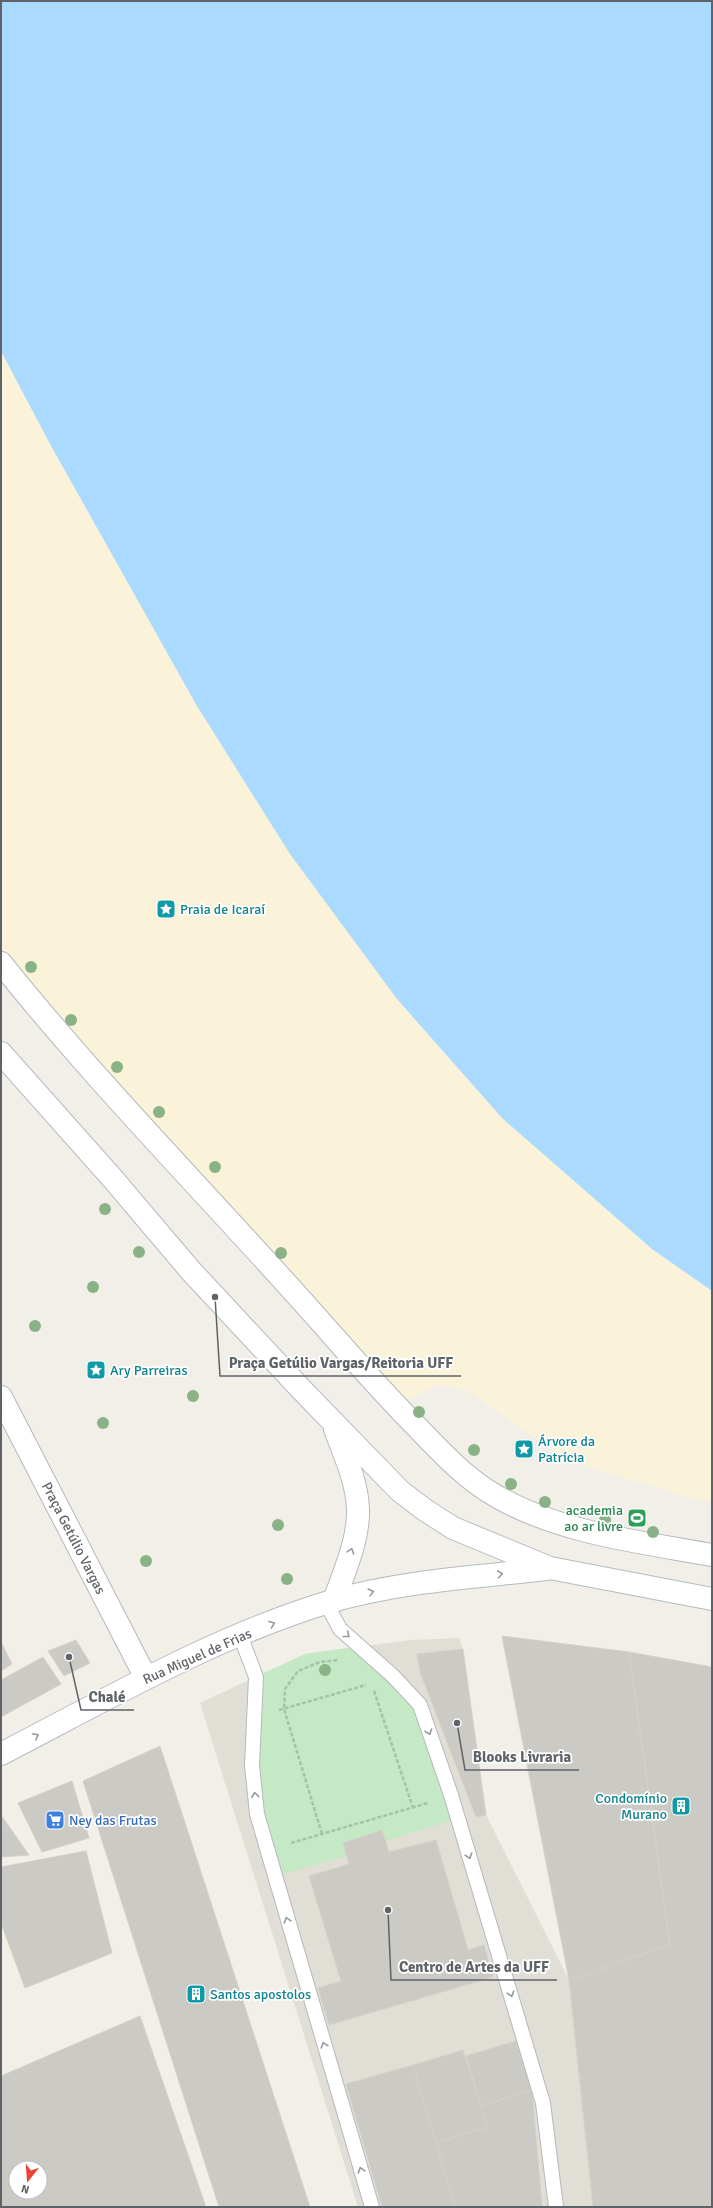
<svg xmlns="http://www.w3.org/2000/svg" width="713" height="2208" font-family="Signika,sans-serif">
  <rect width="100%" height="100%" fill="#f1efe8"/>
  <!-- education -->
  <path fill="#e1ded6" d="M 459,1638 L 463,1649 L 486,1815 L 569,1980 L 593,2207 L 358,2207 L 200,1703 L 305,1654 L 412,1640 Z"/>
  <!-- green -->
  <path fill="#c5e8c5" d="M 361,1646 L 420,1705 L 458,1818 L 386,1841 L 382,1830 L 343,1843 L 347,1856 L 274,1877 L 257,1814 L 256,1677 L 305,1654 Z"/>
  <!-- sand -->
  <path fill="#fbf3d9" d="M 1,351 L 50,444 L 197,706 L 290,854 L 397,999 L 503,1119 L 652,1249 L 712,1291 L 712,1502 L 680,1495 L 590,1467 L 542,1443 L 467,1390 L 436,1385 L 397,1407 L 1,963 Z"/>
  <!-- water -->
  <path fill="#aadaff" d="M 1,1 L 712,1 L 712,1291 L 652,1249 L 503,1119 L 397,999 L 290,854 L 197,706 L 50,444 L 1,351 Z"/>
  <!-- building -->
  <path fill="#cccac5" stroke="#d6d1c6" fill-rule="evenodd" d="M 502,1636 L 629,1652 L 670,1945 L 569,1980 Z
    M 76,1640 L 90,1663 L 64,1676 L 48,1651 Z
    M 1,1642 L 12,1664 L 1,1671 Z
    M 463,1649 L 486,1815 L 476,1817 L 420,1672 L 417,1654 Z
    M 629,1652 L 712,1667 L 712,2207 L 593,2207 L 569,1980 L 670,1945 Z
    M 43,1657 L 61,1684 L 1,1717 L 1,1680 Z
    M 160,1746 L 310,2207 L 219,2207 L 83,1781 Z
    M 72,1781 L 89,1838 L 42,1852 L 18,1803 Z
    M 1,1815 L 29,1855 L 1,1857 Z
    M 382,1830 L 389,1852 L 436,1840 L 468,1950 L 484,1945 L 493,1977 L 329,2025 L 318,1988 L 341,1981 L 309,1876 L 349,1864 L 343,1843 Z
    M 86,1851 L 112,1953 L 25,1988 L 1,1923 L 1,1867 Z
    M 140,2016 L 206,2207 L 1,2207 L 1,2076 ZM 16,2168 L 40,2168 L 40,2192 L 16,2192 Z
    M 516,2041 L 532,2090 L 481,2106 L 466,2056 Z
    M 463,2050 L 487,2127 L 436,2143 L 413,2065 Z
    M 413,2065 L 436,2143 L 455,2207 L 382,2207 L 346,2084 Z
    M 532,2090 L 542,2207 L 455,2207 L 436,2143 L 487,2127 L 481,2106 Z"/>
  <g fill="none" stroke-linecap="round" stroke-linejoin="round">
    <defs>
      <path id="lane" d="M 326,1603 L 340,1629 L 393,1676 L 420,1705 L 451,1795 L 543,2103 L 556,2207
        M 240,1635 L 256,1677 L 252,1765 L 257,1814 L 372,2207"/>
      <path id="street" d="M 1,963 C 93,1078 196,1183 294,1292 C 335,1337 374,1384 417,1427 C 441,1452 465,1478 496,1496 C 560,1533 640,1542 712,1555
        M 1,1397 L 146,1678"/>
      <path id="secondary" d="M 1,1053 L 113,1179 L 191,1271 L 300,1388 L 400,1491 L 425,1510 L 453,1528 L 550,1568 L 712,1599
        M 334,1601 C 344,1572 359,1540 358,1509 C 357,1481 344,1454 335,1429
        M 1,1754 C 107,1699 218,1635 332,1601 C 401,1581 476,1577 547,1569"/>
    </defs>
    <!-- lane casing -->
    <use href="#lane" stroke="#b5b8bc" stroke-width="16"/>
    <!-- street casing -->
    <use href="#street" stroke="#b5b8bc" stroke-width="24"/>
    <!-- secondary casing -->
    <use href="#secondary" stroke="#b6babf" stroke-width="24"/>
    <!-- path -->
    <path stroke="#9cc7a9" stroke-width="2.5" stroke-dasharray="4 2" stroke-linecap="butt" d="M 374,1691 L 413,1808
      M 279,1710 L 366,1685
      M 322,1834 L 284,1709 L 285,1689 L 298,1671 L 320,1662 L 339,1660
      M 291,1843 L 428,1803"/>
    <!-- lane -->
    <use href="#lane" stroke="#fff" stroke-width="14"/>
    <!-- street -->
    <use href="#street" stroke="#fff" stroke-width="22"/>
    <!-- secondary -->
    <use href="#secondary" stroke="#fff" stroke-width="22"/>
  </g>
  <!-- trees -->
  <g fill="#89b387">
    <circle cx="31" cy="967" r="6"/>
    <circle cx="71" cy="1020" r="6"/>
    <circle cx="117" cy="1067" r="6"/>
    <circle cx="159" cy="1112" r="6"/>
    <circle cx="215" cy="1167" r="6"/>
    <circle cx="105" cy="1209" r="6"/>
    <circle cx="139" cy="1252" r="6"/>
    <circle cx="281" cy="1253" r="6"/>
    <circle cx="93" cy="1287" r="6"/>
    <circle cx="35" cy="1326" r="6"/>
    <circle cx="193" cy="1396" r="6"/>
    <circle cx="419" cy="1412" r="6"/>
    <circle cx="103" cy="1423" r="6"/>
    <circle cx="474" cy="1450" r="6"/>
    <circle cx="511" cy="1484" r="6"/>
    <circle cx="545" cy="1502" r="6"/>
    <circle cx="605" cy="1520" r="6"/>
    <circle cx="278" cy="1525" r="6"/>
    <circle cx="653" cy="1532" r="6"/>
    <circle cx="146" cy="1561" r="6"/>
    <circle cx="287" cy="1579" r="6"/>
    <circle cx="325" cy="1670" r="6"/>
  </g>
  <!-- one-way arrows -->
  <defs><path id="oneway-chevron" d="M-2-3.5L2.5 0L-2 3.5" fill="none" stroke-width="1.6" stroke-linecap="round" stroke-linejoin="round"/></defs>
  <g stroke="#979a9d">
    <use href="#oneway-chevron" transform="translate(351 1551) rotate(-72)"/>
    <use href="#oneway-chevron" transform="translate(500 1574) rotate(-7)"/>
    <use href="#oneway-chevron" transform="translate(371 1592) rotate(-14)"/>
    <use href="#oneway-chevron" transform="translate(272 1624) rotate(-21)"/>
    <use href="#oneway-chevron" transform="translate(347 1635) rotate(39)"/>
    <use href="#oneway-chevron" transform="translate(429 1732) rotate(71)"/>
    <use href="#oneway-chevron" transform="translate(36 1736) rotate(-27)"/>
    <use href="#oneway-chevron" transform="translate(255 1795) rotate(-96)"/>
    <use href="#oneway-chevron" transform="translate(469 1856) rotate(73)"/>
    <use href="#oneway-chevron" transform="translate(287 1920) rotate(-107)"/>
    <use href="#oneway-chevron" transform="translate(511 1994) rotate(73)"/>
    <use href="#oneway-chevron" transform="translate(324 2045) rotate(-107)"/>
    <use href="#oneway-chevron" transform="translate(361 2170) rotate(-107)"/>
  </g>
  <!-- icons -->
  <defs>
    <symbol id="sight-square" viewBox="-11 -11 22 22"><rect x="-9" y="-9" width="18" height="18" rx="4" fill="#0f9aa8" stroke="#fff"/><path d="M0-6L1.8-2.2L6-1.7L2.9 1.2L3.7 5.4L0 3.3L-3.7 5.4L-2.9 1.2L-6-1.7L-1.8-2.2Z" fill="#fff"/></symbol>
    <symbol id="stadium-square" viewBox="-11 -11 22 22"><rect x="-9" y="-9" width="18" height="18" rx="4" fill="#2e9e5b" stroke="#fff"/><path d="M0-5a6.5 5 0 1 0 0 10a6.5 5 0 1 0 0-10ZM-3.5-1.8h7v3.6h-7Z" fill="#fff"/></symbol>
    <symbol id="building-square" viewBox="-11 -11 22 22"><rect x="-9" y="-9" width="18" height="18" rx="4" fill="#0f9aa8" stroke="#fff"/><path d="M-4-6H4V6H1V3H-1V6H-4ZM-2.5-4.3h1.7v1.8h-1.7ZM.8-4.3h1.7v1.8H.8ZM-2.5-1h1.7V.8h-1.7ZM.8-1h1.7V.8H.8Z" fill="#fff"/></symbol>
    <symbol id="supermarket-square" viewBox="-11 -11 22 22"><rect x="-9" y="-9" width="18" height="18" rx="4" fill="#3f7fe0" stroke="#fff"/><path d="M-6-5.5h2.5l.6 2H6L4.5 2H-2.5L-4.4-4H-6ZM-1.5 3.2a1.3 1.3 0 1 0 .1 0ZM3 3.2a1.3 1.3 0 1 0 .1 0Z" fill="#fff"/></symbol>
  </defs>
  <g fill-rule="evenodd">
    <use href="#sight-square" x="155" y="898" width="22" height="22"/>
    <use href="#sight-square" x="85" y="1359" width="22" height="22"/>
    <use href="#sight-square" x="513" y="1438" width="22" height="22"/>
    <use href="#stadium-square" x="626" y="1507" width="22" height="22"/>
    <use href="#building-square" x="670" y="1795" width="22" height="22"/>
    <use href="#supermarket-square" x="44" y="1809" width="22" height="22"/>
    <use href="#building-square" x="185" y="1983" width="22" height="22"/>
  </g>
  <g text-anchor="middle" stroke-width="3.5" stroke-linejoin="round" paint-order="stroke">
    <!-- culture labels -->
    <g font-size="14" fill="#0d838f" stroke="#fff" text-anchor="start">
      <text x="180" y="914">Praia de Icaraí</text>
      <text x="110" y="1375">Ary Parreiras</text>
      <text x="538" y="1446">Árvore da<tspan x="538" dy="16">Patrícia</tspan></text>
      <text x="667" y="1803" text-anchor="end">Condomínio<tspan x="667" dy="16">Murano</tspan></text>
      <text x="210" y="1999">Santos apostolos</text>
    </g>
    <!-- leisure labels -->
    <g font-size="14" fill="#27864d" stroke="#fff" text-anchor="end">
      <text x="623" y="1515">academia<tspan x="623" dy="16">ao ar livre</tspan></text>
    </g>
    <!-- street labels -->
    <g font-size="14" fill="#5f6368" stroke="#fff">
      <text transform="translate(74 1538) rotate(63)" y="5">Praça Getúlio Vargas</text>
      <text transform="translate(197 1656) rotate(-24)" y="5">Rua Miguel de Frias</text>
    </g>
    <!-- shop labels -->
    <g font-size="14" fill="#366cbe" stroke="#fff" text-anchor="start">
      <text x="69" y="1825">Ney das Frutas</text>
    </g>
  </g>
  <!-- callouts -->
  <path fill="none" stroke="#5f6368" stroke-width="1.5" d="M215 1297L220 1376H461M69 1657L81 1710H134M457 1723L465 1770H579M388 1910L391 1980H557"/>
  <g fill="#5f6368" stroke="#fff" stroke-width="1.5">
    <circle cx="215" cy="1297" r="4"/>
    <circle cx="69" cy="1657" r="4"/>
    <circle cx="457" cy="1723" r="4"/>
    <circle cx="388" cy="1910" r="4"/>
  </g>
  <g font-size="15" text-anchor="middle" font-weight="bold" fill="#5f6368" stroke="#fff" stroke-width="3.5" stroke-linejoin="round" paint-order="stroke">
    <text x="341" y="1368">Praça Getúlio Vargas/Reitoria UFF</text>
    <text x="107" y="1702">Chalé</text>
    <text x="522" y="1762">Blooks Livraria</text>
    <text x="474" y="1972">Centro de Artes da UFF</text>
  </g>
  <!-- border -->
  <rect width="713" height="2208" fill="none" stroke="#5f6368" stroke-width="4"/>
  <!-- north arrow -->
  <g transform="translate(28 2180) rotate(197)"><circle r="19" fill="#ffffff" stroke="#bfc1c3"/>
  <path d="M0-3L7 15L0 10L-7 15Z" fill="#ea4335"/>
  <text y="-6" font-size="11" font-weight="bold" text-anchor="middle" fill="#5f6368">N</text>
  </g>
</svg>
